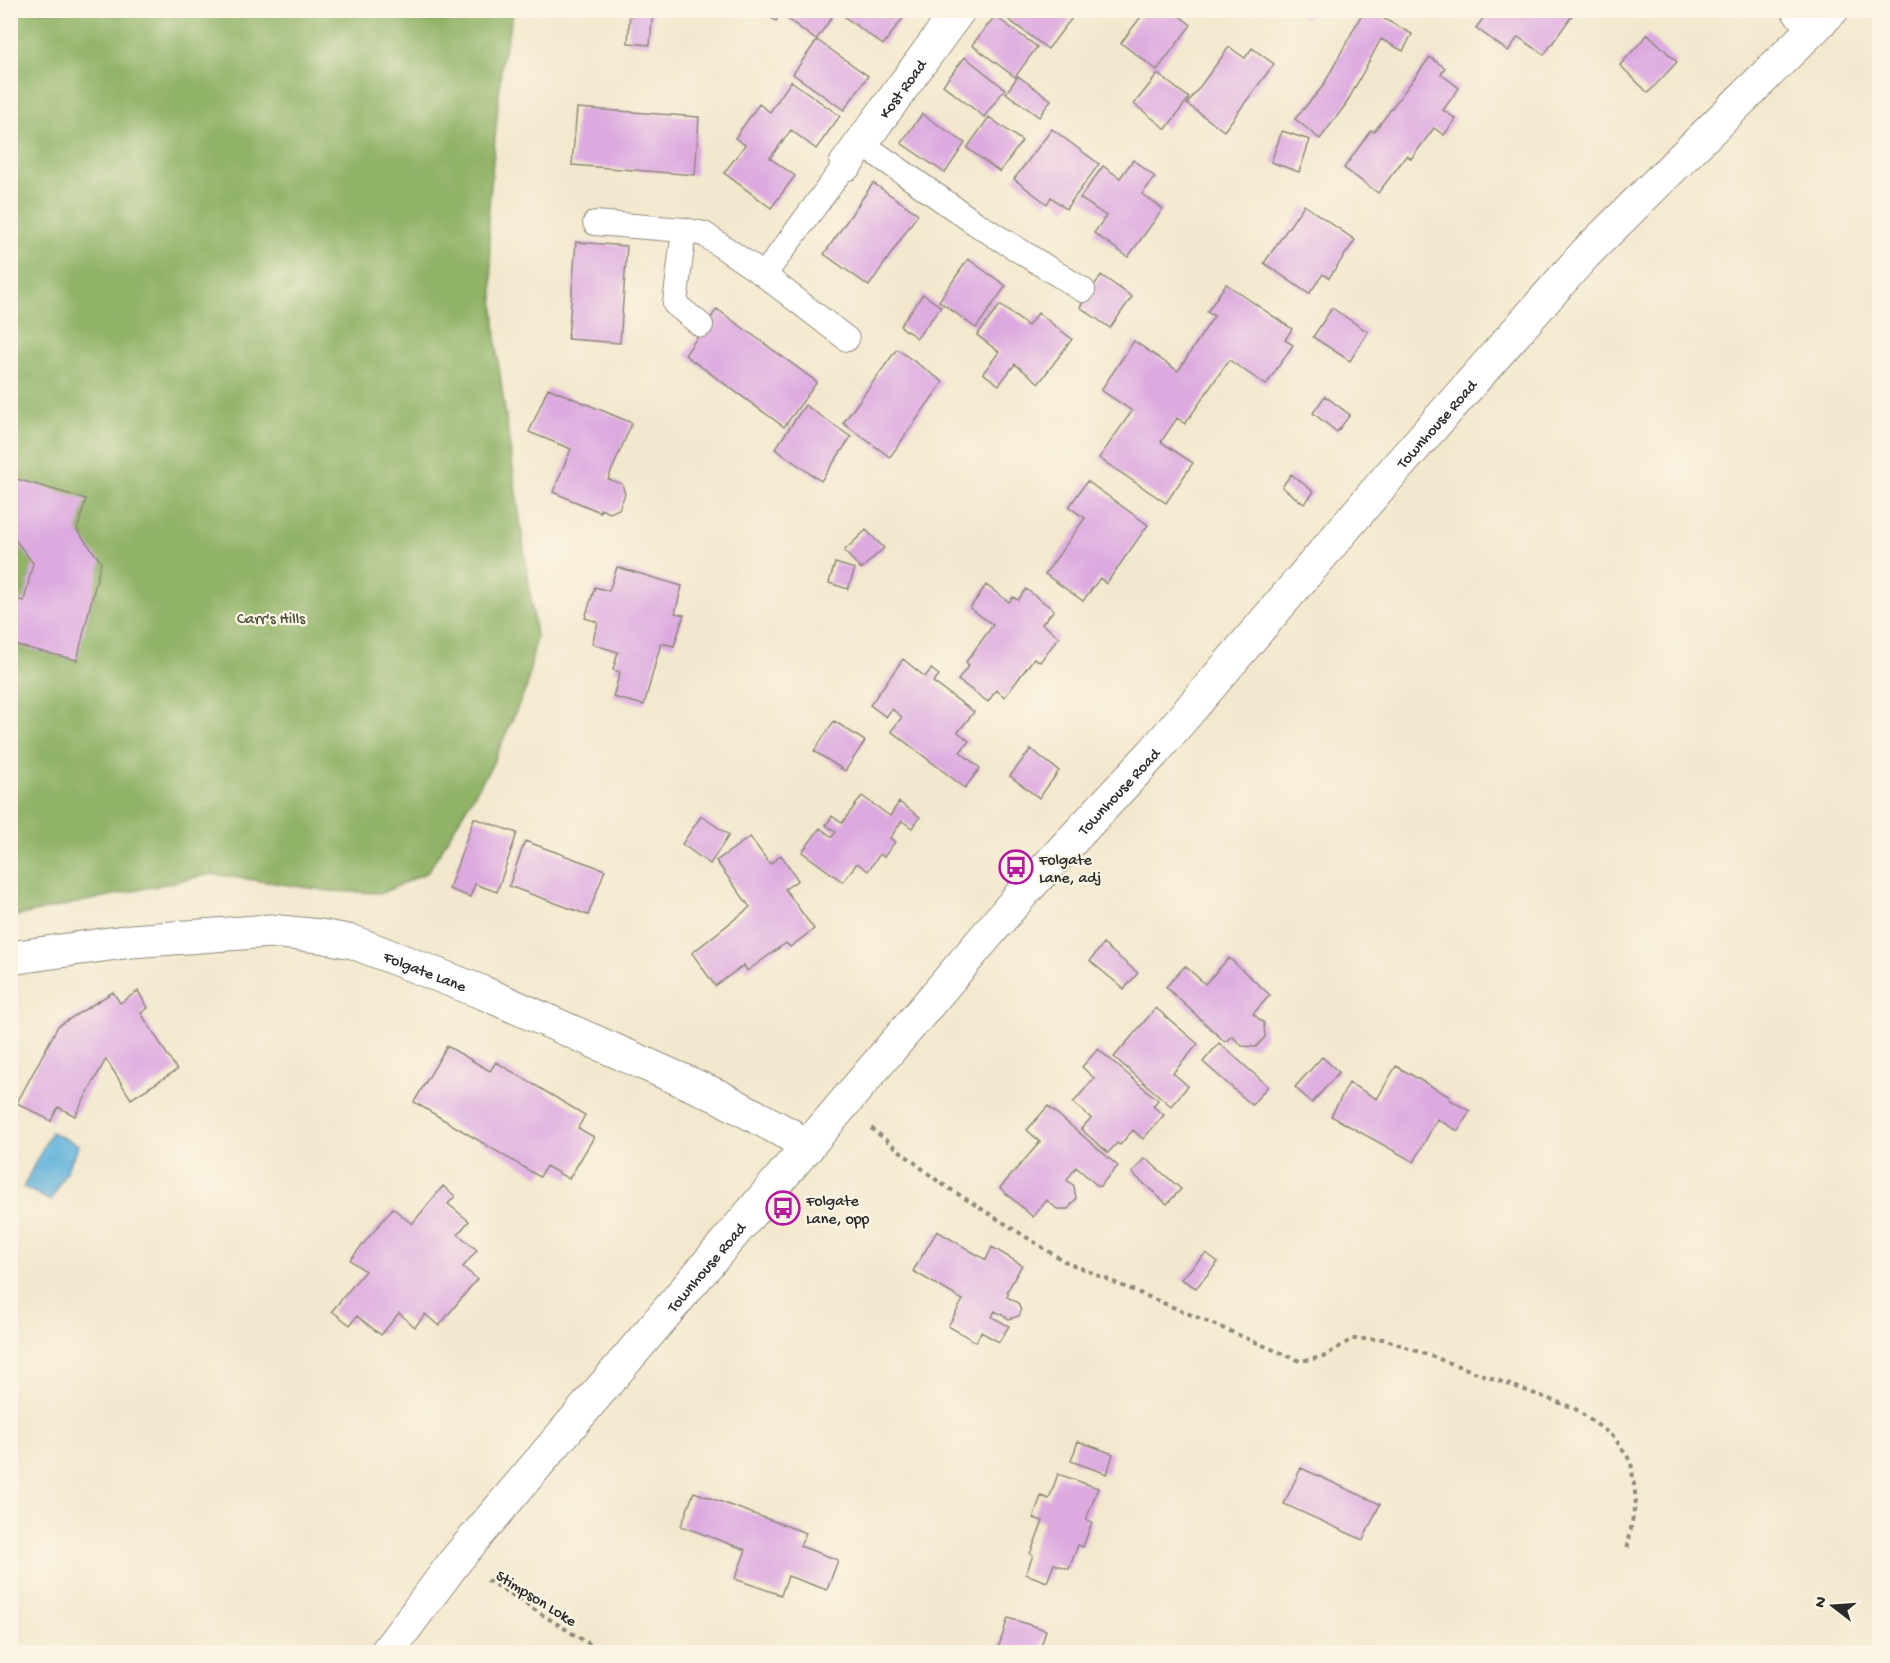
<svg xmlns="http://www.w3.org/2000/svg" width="1890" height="1663" font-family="'Gochi Hand',sans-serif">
  <rect width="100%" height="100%" fill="#fcf5e5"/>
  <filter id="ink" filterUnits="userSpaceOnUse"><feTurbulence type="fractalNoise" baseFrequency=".0167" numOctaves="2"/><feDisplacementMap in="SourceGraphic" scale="12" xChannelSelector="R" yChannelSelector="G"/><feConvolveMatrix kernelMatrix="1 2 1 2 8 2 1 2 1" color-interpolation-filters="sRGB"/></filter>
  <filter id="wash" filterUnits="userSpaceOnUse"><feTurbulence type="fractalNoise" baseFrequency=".008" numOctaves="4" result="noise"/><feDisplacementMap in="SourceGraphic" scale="24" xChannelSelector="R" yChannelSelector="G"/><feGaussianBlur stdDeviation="1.35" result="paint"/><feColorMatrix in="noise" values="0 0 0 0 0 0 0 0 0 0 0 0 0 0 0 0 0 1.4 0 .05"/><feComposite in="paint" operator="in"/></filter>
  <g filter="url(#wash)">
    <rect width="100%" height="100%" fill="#f3e8cd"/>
    <!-- forest -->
    <path fill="#91b367" stroke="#5e6f49" stroke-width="1.5" d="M 10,11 L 514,11 L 502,59 L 488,218 L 497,353 L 536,636 L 527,686 L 492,765 L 428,872 L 382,893 L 330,891 L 212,874 L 11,917 Z"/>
    <!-- water -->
    <path fill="#5fb1da" stroke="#456e82" stroke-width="1.5" d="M 51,1132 L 79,1145 L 51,1201 L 23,1187 Z"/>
    <g id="blocks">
      <!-- building -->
      <path fill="#ddaae0" d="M 630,10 L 653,10 L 650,45 L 628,43 Z
        M 668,10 L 684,10 L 684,11 L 670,15 Z
        M 760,10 L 783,10 L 776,21 Z
        M 788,10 L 837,10 L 816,40 L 784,16 Z
        M 850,10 L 909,10 L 883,45 L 845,17 Z
        M 1008,10 L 1078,10 L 1048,49 L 1004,16 Z
        M 1146,10 L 1172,10 L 1191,25 L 1157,70 L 1121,43 Z
        M 1295,10 L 1311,10 L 1305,18 Z
        M 1364,10 L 1368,10 L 1412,34 L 1403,51 L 1381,39 L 1346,104 L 1320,139 L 1295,119 L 1323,86 Z
        M 1489,10 L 1576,10 L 1544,55 L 1518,37 L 1508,51 L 1476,28 Z
        M 995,16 L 1037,47 L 1015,77 L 972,45 Z
        M 1648,34 L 1677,62 L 1648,93 L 1620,65 Z
        M 817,40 L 868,76 L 844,110 L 793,74 Z
        M 1229,47 L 1245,58 L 1252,48 L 1274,64 L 1224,131 L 1187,104 Z
        M 965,57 L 1005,89 L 984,117 L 943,85 Z
        M 1430,57 L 1445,68 L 1441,74 L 1459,88 L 1443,110 L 1456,119 L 1444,135 L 1434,128 L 1411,159 L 1407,155 L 1378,193 L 1344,168 L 1371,130 L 1374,132 Z
        M 1158,74 L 1189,98 L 1166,129 L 1134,104 Z
        M 1018,76 L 1051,100 L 1039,117 L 1006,93 Z
        M 791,81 L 840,116 L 816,149 L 791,130 L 770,158 L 795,176 L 771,208 L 724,173 L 745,145 L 735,138 L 759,104 L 770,112 Z
        M 577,108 L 699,117 L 695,175 L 572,165 Z
        M 922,114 L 965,143 L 945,173 L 901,143 Z
        M 989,117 L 1022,141 L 1000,172 L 967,148 Z
        M 1052,129 L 1099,164 L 1066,209 L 1051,197 L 1047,204 L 1014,179 Z
        M 1282,131 L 1310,140 L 1299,172 L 1271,162 Z
        M 1133,160 L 1155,177 L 1142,194 L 1163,209 L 1128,257 L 1094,233 L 1106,216 L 1080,198 L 1103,166 L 1120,178 Z
        M 873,183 L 918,214 L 869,286 L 824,254 Z
        M 1304,205 L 1355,240 L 1329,278 L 1323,274 L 1309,294 L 1264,263 Z
        M 576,242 L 627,246 L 620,343 L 568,339 Z
        M 968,259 L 1006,286 L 976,328 L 939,301 Z
        M 1101,275 L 1132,297 L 1110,328 L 1080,307 Z
        M 1226,284 L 1292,329 L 1285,340 L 1293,345 L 1266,385 L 1229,360 L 1185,424 L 1177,418 L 1161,442 L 1193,463 L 1166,503 L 1099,458 L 1132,411 L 1101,390 L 1134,341 L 1178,371 L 1214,316 L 1207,312 Z
        M 923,294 L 941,307 L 917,338 L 900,326 Z
        M 1000,305 L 1028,326 L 1038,313 L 1072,339 L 1039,383 L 1015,364 L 999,385 L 983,373 L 999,352 L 977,335 Z
        M 1332,308 L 1368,332 L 1350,361 L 1313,337 Z
        M 717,309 L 817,382 L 784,427 L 685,355 Z
        M 897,349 L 943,382 L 890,457 L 843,423 Z
        M 548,388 L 632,423 L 608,479 L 622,484 L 625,494 L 619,509 L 610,513 L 600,509 L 600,512 L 553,492 L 571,449 L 529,432 Z
        M 1325,396 L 1350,415 L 1337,432 L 1313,413 Z
        M 805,405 L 851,437 L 821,481 L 775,449 Z
        M 1291,474 L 1314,492 L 1304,504 L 1282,487 Z
        M 10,477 L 86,499 L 77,530 L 101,562 L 77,660 L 10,644 L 10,598 L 24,601 L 33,563 L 10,533 Z
        M 1087,481 L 1148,525 L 1106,584 L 1100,578 L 1083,601 L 1045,574 L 1085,518 L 1069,507 Z
        M 866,530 L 884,548 L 861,569 L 844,551 Z
        M 835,563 L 855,569 L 848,589 L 829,583 Z
        M 617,567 L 682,586 L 675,613 L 684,615 L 674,646 L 661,643 L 644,705 L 613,697 L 620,672 L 613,670 L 618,652 L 592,644 L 598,622 L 585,618 L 595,587 L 609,591 Z
        M 986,585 L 1009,602 L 1013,597 L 1018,600 L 1026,589 L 1054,610 L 1042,624 L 1059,637 L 1040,662 L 1034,658 L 1005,697 L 996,690 L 988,702 L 958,680 L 969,665 L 966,662 L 993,625 L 970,608 Z
        M 903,659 L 925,677 L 931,669 L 939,675 L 933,682 L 974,712 L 958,732 L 969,741 L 960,752 L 980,768 L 965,788 L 891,731 L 902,717 L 892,709 L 886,717 L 870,705 Z
        M 834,721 L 865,741 L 845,771 L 814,751 Z
        M 1031,749 L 1059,771 L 1039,798 L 1010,776 Z
        M 862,796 L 890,816 L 899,802 L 920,817 L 912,828 L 902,821 L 890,838 L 895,842 L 884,857 L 880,854 L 868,871 L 857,863 L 843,882 L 802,852 L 820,828 L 832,837 L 836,832 L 826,825 L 832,816 L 842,823 Z
        M 701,816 L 729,835 L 710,864 L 682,844 Z
        M 474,818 L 517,833 L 497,892 L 475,884 L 470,897 L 449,889 Z
        M 750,837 L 770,864 L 781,855 L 798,880 L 785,889 L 814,929 L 790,947 L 786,943 L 747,971 L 744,965 L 715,986 L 692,953 L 750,907 L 716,861 Z
        M 525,841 L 605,870 L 588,915 L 509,886 Z
        M 1103,944 L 1138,973 L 1124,989 L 1090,961 Z
        M 1229,958 L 1270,995 L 1253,1014 L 1264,1023 L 1265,1037 L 1256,1047 L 1242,1046 L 1232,1036 L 1225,1042 L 1166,987 L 1185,966 L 1205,984 Z
        M 138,991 L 148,1008 L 141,1013 L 177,1070 L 131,1099 L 106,1059 L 75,1116 L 58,1107 L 51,1121 L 17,1103 L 58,1026 L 113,992 L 120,1003 Z
        M 1156,1008 L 1198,1044 L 1173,1073 L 1188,1086 L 1171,1106 L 1114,1057 Z
        M 1219,1043 L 1268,1086 L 1252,1105 L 1203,1062 Z
        M 447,1046 L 490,1071 L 496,1062 L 585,1115 L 578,1128 L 594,1137 L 569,1179 L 546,1166 L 540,1177 L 414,1102 Z
        M 1098,1049 L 1158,1100 L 1153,1106 L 1164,1115 L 1143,1139 L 1133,1130 L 1120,1145 L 1117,1143 L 1108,1153 L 1081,1129 L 1091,1118 L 1073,1103 L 1094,1078 L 1082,1067 Z
        M 1322,1057 L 1339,1072 L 1312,1103 L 1295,1087 Z
        M 1396,1066 L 1450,1097 L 1449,1099 L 1470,1111 L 1458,1131 L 1437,1119 L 1414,1162 L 1331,1116 L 1349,1083 L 1377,1099 Z
        M 1048,1106 L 1118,1166 L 1099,1187 L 1076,1167 L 1067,1180 L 1074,1186 L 1076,1199 L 1068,1209 L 1057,1209 L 1047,1200 L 1033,1217 L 1000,1188 L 1040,1142 L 1027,1130 Z
        M 1145,1158 L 1181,1189 L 1167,1204 L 1132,1173 Z
        M 443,1186 L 455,1196 L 448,1204 L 469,1221 L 458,1234 L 477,1250 L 463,1267 L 477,1279 L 439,1326 L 425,1314 L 415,1327 L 399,1313 L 381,1335 L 357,1316 L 350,1325 L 332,1311 L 365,1271 L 350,1260 L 393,1208 L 412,1224 Z
        M 937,1231 L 986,1260 L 992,1247 L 1022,1265 L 1007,1292 L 1009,1293 L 1007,1297 L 1018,1303 L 1021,1311 L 1019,1316 L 1009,1319 L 995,1311 L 992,1317 L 1009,1326 L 999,1342 L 981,1332 L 976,1342 L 948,1326 L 963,1300 L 913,1271 Z
        M 1206,1253 L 1218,1262 L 1196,1288 L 1181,1279 Z
        M 1078,1441 L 1113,1454 L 1107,1474 L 1071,1461 Z
        M 1301,1468 L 1380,1504 L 1363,1540 L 1284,1504 Z
        M 1058,1474 L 1098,1488 L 1086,1520 L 1092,1522 L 1083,1547 L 1078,1545 L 1069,1569 L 1054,1564 L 1047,1582 L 1026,1574 L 1033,1555 L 1030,1554 L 1043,1521 L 1033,1518 L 1041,1496 L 1049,1499 Z
        M 694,1492 L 806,1533 L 800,1546 L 838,1560 L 827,1590 L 788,1576 L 781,1595 L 735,1579 L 746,1550 L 681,1526 Z
        M 1008,1618 L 1046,1630 L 1040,1650 L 1046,1652 L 997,1652 Z"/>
    </g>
  </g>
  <g filter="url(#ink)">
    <use href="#blocks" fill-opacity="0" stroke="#8f8a7c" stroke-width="1.5"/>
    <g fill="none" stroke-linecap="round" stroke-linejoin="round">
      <defs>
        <path id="service" d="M 861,143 L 975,223 L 1083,290
          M 846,164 L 764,275 L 847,339
          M 595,223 L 684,230 L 704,234 L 764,275
          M 684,230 L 675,304 L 701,325"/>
        <g id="minor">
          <path d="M 1798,10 L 1815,27"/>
          <path id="s1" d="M 846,164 L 959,10"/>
          <path id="s2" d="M 10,958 L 131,941 L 270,931 L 320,936 L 353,942 L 484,993 L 718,1096 L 790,1135 L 807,1148"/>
        </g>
        <g id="tertiary">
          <path id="s3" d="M 387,1652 L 456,1560 L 1021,895 L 1153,753 L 1390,475 L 1585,254 L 1832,10"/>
        </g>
      </defs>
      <!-- service casing -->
      <use href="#service" stroke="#8f8a7c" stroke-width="26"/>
      <!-- minor casing -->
      <use href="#minor" stroke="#8f8a7c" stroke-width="35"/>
      <!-- tertiary casing -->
      <use href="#tertiary" stroke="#8f8a7c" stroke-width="35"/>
      <!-- path -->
      <path stroke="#8f8a7c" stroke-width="4" stroke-dasharray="4.5 4.5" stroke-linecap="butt" d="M 871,1128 L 939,1182 L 1064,1261 L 1300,1361 L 1323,1357 L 1352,1339 L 1384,1339 L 1574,1408 L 1614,1437 L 1631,1462 L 1636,1500 L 1627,1551
        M 487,1580 L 586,1642 L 607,1652"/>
      <!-- service -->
      <use href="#service" stroke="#fff" stroke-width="24"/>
      <!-- minor -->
      <use href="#minor" stroke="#fff" stroke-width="33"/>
      <!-- tertiary -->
      <use href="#tertiary" stroke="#fff" stroke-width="33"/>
    </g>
  </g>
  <!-- icons -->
  <defs>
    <symbol id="bus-ring" viewBox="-11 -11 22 22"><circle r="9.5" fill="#fcf5e5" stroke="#b5179e" stroke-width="1.5"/><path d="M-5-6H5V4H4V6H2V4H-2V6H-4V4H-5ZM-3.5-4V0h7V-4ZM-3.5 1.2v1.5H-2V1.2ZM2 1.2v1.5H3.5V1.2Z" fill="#b5179e"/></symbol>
  </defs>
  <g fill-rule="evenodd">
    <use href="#bus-ring" x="997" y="848" width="38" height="38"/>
    <use href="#bus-ring" x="764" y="1189" width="38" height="38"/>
  </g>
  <g text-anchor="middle" stroke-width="4.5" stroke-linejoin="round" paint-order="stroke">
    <!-- street labels -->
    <g font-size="16" fill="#2b2b2b" stroke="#fcf5e5">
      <text dy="6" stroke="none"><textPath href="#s1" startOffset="94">Kost Road</textPath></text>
      <text dy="6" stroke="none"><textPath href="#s3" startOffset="1616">Townhouse Road</textPath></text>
      <text dy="6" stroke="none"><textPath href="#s3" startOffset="1130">Townhouse Road</textPath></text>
      <text dy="6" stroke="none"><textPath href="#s2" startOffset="423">Folgate Lane</textPath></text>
      <text dy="6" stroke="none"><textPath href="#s3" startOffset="500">Townhouse Road</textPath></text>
      <text transform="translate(537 1597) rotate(32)" y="6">Stimpson Loke</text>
    </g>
    <!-- park labels -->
    <g font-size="16" fill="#4e543e" stroke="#fcf5e5">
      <text x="271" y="623">Carr's Hills</text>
    </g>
    <!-- poi labels -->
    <g font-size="16" fill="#2b2b2b" stroke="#fcf5e5" text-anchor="start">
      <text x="1039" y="864">Folgate<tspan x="1039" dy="18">Lane, adj</tspan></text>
      <text x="806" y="1205">Folgate<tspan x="806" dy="18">Lane, opp</tspan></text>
    </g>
  </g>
  <!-- margin -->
  <rect width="1890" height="1663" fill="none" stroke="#fcf5e5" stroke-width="36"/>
  <!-- north arrow -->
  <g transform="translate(1833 1606) rotate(287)" stroke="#fcf5e5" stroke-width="4.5" paint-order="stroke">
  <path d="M0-4.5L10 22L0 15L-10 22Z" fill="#2b2b2b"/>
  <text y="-9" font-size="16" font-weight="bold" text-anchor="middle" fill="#2b2b2b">N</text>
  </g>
</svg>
